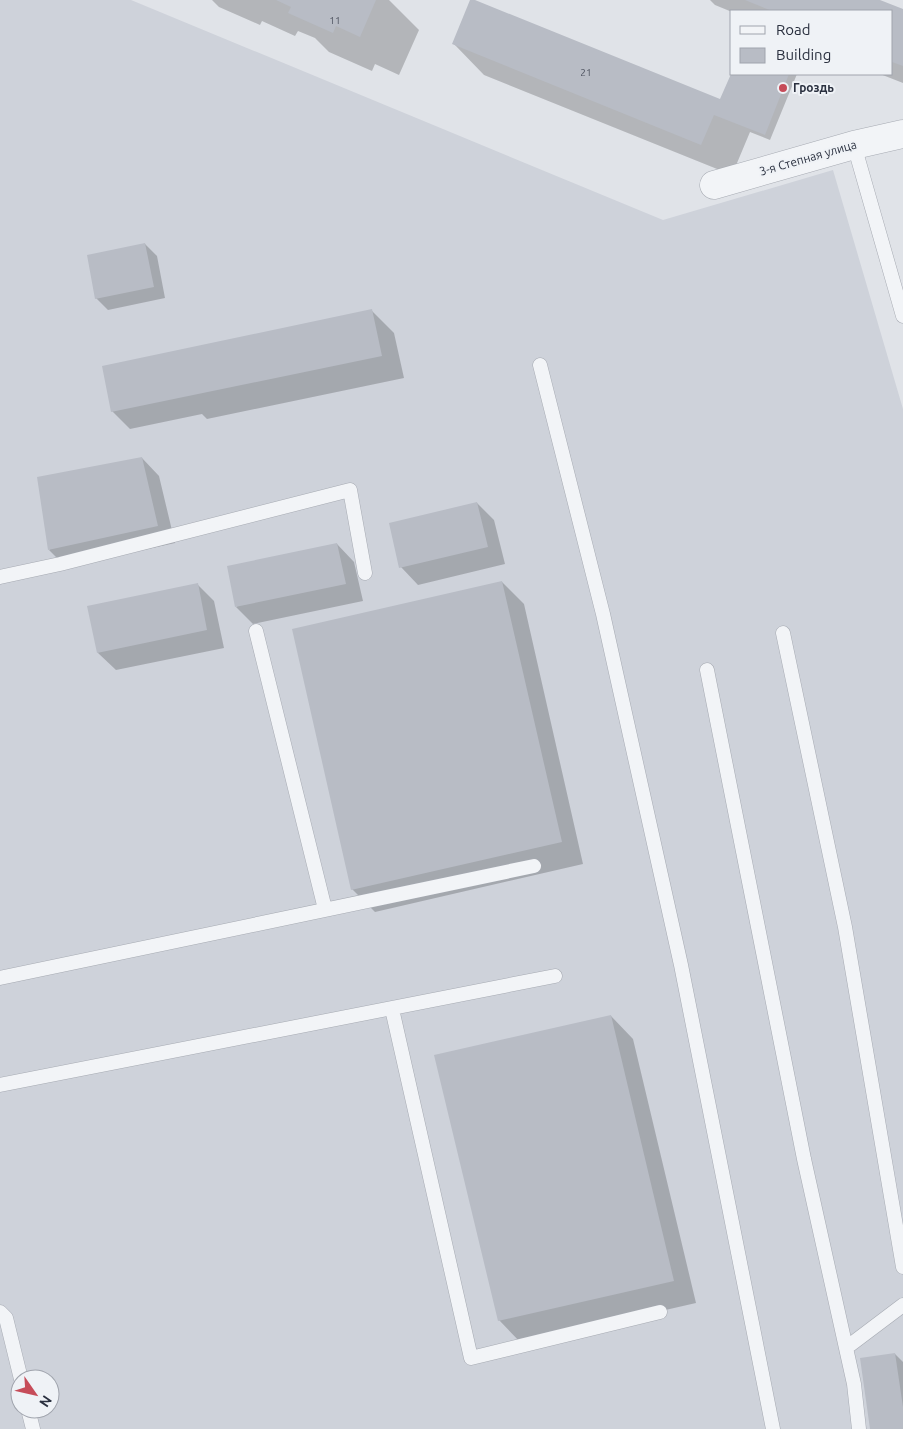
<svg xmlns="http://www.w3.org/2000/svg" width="903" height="1429" font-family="Ubuntu,sans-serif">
  <rect width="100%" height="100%" fill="#e0e3e8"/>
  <!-- built -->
  <path fill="#ced2da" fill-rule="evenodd" d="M 0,0 L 131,0 L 663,220 L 833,170 L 903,409 L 903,1429 L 0,1429 ZM 20,1379 L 50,1379 L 50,1409 L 20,1409 Z"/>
  <!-- shadow -->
  <path fill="#0003" d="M 212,0 L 389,0 L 419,30 L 399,75 L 375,64 L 372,71 L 329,52 L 315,38 L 298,31 L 295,36 L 262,21 L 260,25 L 219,7 Z
    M 472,0 L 721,101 L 732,74 L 797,74 L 770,140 L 750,132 L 732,175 L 484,75 L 454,44 Z
    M 710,0 L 877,0 L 903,11 L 903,83 L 880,74 L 892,74 L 892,11 L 732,12 L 715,5 Z
    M 145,244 L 157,256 L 165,298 L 108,310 L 96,298 Z
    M 372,311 L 394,333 L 404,378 L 207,419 L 202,414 L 130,429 L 112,411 Z
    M 142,458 L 159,476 L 175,543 L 66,567 L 49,550 Z
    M 477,503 L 494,520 L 505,564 L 418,585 L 401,567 Z
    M 337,544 L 354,562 L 363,601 L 253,624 L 236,607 Z
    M 502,582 L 524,604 L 583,864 L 375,912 L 352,889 Z
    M 197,584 L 214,601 L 224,648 L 116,670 L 98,653 L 89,607 Z
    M 611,1016 L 633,1039 L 696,1303 L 521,1343 L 499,1320 Z
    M 895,1354 L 903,1362 L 903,1429 L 871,1429 Z"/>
  <!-- building -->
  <path fill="#b8bcc5" d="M 276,0 L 376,0 L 360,37 L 336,26 L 333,33 L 288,13 L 291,7 Z
    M 470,0 L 475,0 L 720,99 L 731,74 L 789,74 L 765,135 L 714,115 L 701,145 L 452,44 Z
    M 745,0 L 880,0 L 903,9 L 903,66 L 892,62 L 892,11 L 772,11 Z
    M 145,243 L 154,287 L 95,299 L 87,255 Z
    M 372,309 L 382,356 L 111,412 L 102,366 Z
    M 142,457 L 158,526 L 48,550 L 37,477 Z
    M 477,502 L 488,547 L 399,568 L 389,523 Z
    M 337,543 L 346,584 L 235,607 L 227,566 Z
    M 502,581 L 562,842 L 351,890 L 292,629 Z
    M 198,583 L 207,630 L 97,653 L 87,606 Z
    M 611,1015 L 674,1281 L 498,1321 L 434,1055 Z
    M 895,1353 L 903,1407 L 903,1429 L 870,1429 L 860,1358 Z"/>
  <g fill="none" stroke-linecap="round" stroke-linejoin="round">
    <defs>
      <path id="lane" d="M 854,145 L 903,316
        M 540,365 L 603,614 L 681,965 L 773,1429
        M 0,577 L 60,564 L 350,490 L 365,573
        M 256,631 L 325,909
        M 783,633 L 845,927 L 903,1267
        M 707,670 L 804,1159 L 854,1384 L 859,1429
        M 0,978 L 534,866
        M 392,1009 L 471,1358 L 660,1312
        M 0,1085 L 555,976
        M 0,1312 L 6,1318 L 21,1379
        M 846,1348 L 903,1305
        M 28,1409 L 33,1429"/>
      <path id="street" d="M 714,185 L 854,145 L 903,134"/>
    </defs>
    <!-- lane casing -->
    <use href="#lane" stroke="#a6aab2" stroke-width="15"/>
    <!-- street casing -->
    <use href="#street" stroke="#a6aab2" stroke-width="29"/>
    <!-- lane -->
    <use href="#lane" stroke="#f2f4f7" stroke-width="14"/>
    <!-- street -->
    <use href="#street" stroke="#f2f4f7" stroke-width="28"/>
  </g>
  <!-- markers -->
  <circle fill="#c64c59" stroke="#eff2f6" stroke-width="2" cx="783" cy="88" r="5"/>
  <g text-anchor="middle" stroke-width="4" stroke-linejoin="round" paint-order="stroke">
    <!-- number labels -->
    <g font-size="10" fill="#4e5360">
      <text x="335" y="24">11</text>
      <text x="586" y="76">21</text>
    </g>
    <!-- poi labels -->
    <g font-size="12" font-weight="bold" fill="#2a303f" stroke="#eff2f6" text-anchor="start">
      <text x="793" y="92">Гроздь</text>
    </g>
    <!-- street labels -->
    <g font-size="12" fill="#2a303f" stroke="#eff2f6">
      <text transform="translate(808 158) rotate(-16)" y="4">3-я Степная улица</text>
    </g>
  </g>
  <!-- legend -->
  <rect x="730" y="10" width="162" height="65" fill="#eff2f6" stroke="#a0a4ad"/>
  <rect x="740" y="26" width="25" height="8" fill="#f2f4f7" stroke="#a0a4ad"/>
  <text x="776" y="35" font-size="15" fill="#2a303f">Road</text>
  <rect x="740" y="48" width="25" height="15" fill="#b8bcc5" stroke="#a0a4ad"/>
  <text x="776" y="60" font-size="15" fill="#2a303f">Building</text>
  <!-- north arrow -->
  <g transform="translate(35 1394) rotate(124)"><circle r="24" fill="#eff2f6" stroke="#a0a4ad"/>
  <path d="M0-4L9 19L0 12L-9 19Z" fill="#c64c59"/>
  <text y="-8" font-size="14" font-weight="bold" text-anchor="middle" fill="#2a303f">N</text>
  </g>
</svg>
